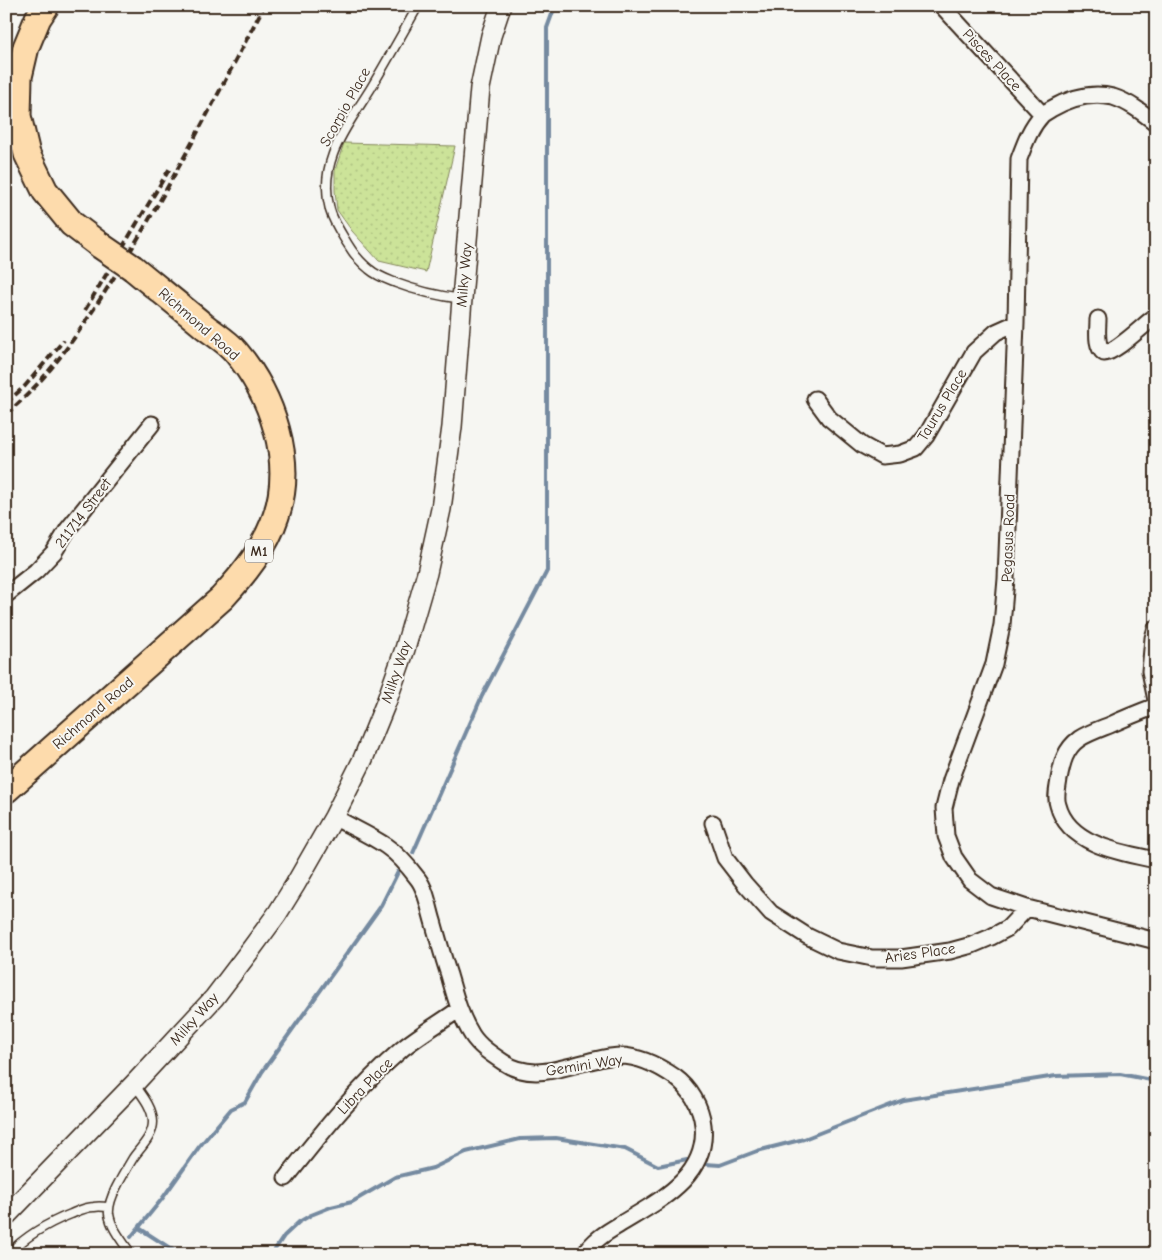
<svg xmlns="http://www.w3.org/2000/svg" width="1162" height="1260" font-family="'Comic Neue',sans-serif">
  <defs>
    <pattern id="green-dots" width="8" height="8" patternUnits="userSpaceOnUse" patternTransform="scale(1.25)"><rect width="8" height="8" fill="#cce399"/><path d="M2 2h.1M6 6h.1" fill="none" stroke="#b0c383" stroke-width="1.8" stroke-linecap="round"/></pattern>
  </defs>
  <rect width="100%" height="100%" fill="#f6f6f2"/>
  <filter id="ink" filterUnits="userSpaceOnUse"><feTurbulence type="fractalNoise" baseFrequency=".02" numOctaves="2"/><feDisplacementMap in="SourceGraphic" scale="10" xChannelSelector="R" yChannelSelector="G"/><feConvolveMatrix kernelMatrix="1 2 1 2 8 2 1 2 1" color-interpolation-filters="sRGB"/></filter>
  <g filter="url(#ink)">
    <!-- green -->
    <path fill="url(#green-dots)" stroke="#84865c" d="M 344,143 L 455,146 L 426,272 L 379,261 L 352,231 L 337,210 L 335,191 L 335,170 Z"/>
    <g fill="none" stroke-linecap="round" stroke-linejoin="round">
      <!-- stream -->
      <path stroke="#758aa0" stroke-width="4" d="M 413,853 L 482,696 L 547,571 L 547,28 L 555,6
        M 705,1164 L 720,1165 L 757,1151 L 804,1139 L 903,1100 L 1056,1076 L 1120,1074 L 1156,1081
        M 139,1228 L 179,1254
        M 131,1237 L 162,1199 L 199,1147 L 231,1109 L 245,1102 L 262,1072 L 381,906 L 398,872
        M 114,1254 L 117,1251
        M 272,1254 L 284,1236 L 299,1222 L 311,1215 L 331,1207 L 352,1202 L 395,1177 L 433,1168 L 466,1152 L 520,1139 L 556,1138 L 625,1149 L 658,1166 L 687,1160"/>
      <defs>
        <path id="service" d="M 418,6 C 402,34 387,61 371,88 C 347,127 317,161 330,210 C 333,221 341,233 347,243 C 353,253 360,262 369,269 C 377,276 386,279 396,283 C 417,291 439,296 462,299
          M 8,1254 C 26,1236 48,1223 71,1214 C 78,1211 86,1207 94,1207 C 99,1206 104,1207 109,1207
          M 131,1254 C 123,1242 111,1228 109,1214 C 108,1205 112,1196 116,1188 C 121,1178 127,1168 133,1158 C 141,1147 153,1136 153,1122 C 153,1108 142,1095 134,1084"/>
        <path id="minor" d="M 942,6 L 1042,114
          M 1156,123 C 1143,113 1129,102 1113,97 C 1092,92 1070,98 1051,109 C 1048,111 1044,113 1042,115 C 1030,128 1025,143 1019,159 L 1016,323 L 1006,579 L 1002,625 L 994,664 L 951,780 L 944,808 L 946,836 L 954,857 L 970,880 L 991,896 L 1027,908 L 1156,941
          M 1098,319 C 1098,330 1095,346 1104,353 C 1117,352 1144,324 1156,316
          M 815,399 L 829,418 L 862,445 L 882,456 L 900,454 L 916,448 L 926,436 L 974,352 L 996,332 L 1016,323
          M 6,595 L 36,571 L 54,552 L 68,529 L 152,424
          M 1156,628 L 1153,638 L 1150,671 L 1156,700
          M 1156,706 C 1140,712 1125,718 1110,725 C 1100,729 1088,733 1079,739 C 1065,749 1062,763 1059,779 C 1058,788 1055,797 1058,805 C 1068,845 1122,853 1156,860
          M 334,817 C 351,827 370,835 386,846 C 398,854 409,867 418,879 C 426,889 429,908 433,921 C 438,939 443,957 449,975 C 455,996 460,1016 472,1035 C 479,1046 491,1054 503,1062 C 539,1087 581,1057 620,1056 C 640,1056 659,1066 675,1077 C 690,1088 701,1106 703,1125 C 709,1178 656,1202 619,1225 C 607,1232 592,1241 585,1254
          M 713,823 L 725,858 L 745,884 L 771,913 L 807,936 L 838,951 L 872,958 L 901,958 L 950,951 L 972,945 L 991,937 L 1008,928 L 1027,908
          M 286,1178 C 322,1132 358,1087 402,1049 C 419,1035 440,1023 458,1010"/>
        <path id="tertiary" d="M 6,1216 L 134,1084 L 214,998 L 252,948 L 277,914 L 295,885 L 334,817 L 363,759 L 387,700 L 405,649 L 427,573 L 441,509 L 452,427 L 462,299 L 480,88 L 491,36 L 501,6"/>
        <path id="trunk" d="M 46,6 L 38,18 L 26,47 L 19,77 L 18,116 L 27,154 L 45,191 L 72,224 L 101,246
          M 6,790 L 222,598 C 244,574 266,547 276,516 C 295,461 272,395 236,352 C 228,342 214,334 204,326 C 180,306 156,287 133,268"/>
      </defs>
      <!-- service casing -->
      <use href="#service" stroke="#3b2a1e" stroke-width="11"/>
      <!-- minor casing -->
      <use href="#minor" stroke="#3b2a1e" stroke-width="19"/>
      <!-- tertiary casing -->
      <use href="#tertiary" stroke="#3b2a1e" stroke-width="22"/>
      <!-- trunk casing -->
      <use href="#trunk" stroke="#3b2a1e" stroke-width="29"/>
      <!-- service -->
      <use href="#service" stroke="#f6f6f2" stroke-width="8"/>
      <!-- minor -->
      <use href="#minor" stroke="#f6f6f2" stroke-width="15"/>
      <!-- tertiary -->
      <use href="#tertiary" stroke="#f6f6f2" stroke-width="19"/>
      <!-- trunk -->
      <use href="#trunk" stroke="#fddbac" stroke-width="25"/>
      <!-- rail -->
      <path stroke="#3b2a1e" stroke-width="4" stroke-dasharray="8 4" stroke-linecap="butt" d="M 85,310 L 170,168
        M 6,403 L 25,386 L 64,340
        M 6,414 C 53,375 86,322 118,271 C 171,186 217,96 264,6"/>
      <defs>
        <path id="trunk-bridge" d="M 101,246 L 133,268"/>
      </defs>
      <!-- trunk-bridge casing -->
      <use href="#trunk-bridge" stroke="#3b2a1e" stroke-width="29" stroke-linecap="butt"/>
      <!-- trunk-bridge -->
      <use href="#trunk-bridge" stroke="#fddbac" stroke-width="25"/>
    </g>
  </g>
  <g text-anchor="middle" stroke-width="4" stroke-linejoin="round" paint-order="stroke">
    <!-- shield labels -->
    <rect fill="#f6f6f2" stroke="#73675e" stroke-width="1" x="245" y="539.5" width="28" height="23" rx="4"/>
    <g font-size="14" font-weight="bold" fill="#3b2a1e">
      <text x="259" y="556">M1</text>
    </g>
    <!-- street labels -->
    <g font-size="15" fill="#3b2a1e" stroke="#f6f6f2">
      <text transform="translate(992 60) rotate(47)" y="5">Pisces Place</text>
      <text transform="translate(345 107) rotate(-61)" y="5">Scorpio Place</text>
      <text transform="translate(464 275) rotate(-85)" y="5">Milky Way</text>
      <text transform="translate(199 324) rotate(41)" y="5">Richmond Road</text>
      <text transform="translate(942 405) rotate(-59)" y="5">Taurus Place</text>
      <text transform="translate(83 513) rotate(-53)" y="5">211714 Street</text>
      <text transform="translate(1008 538) rotate(-88)" y="5">Pegasus Road</text>
      <text transform="translate(396 672) rotate(-71)" y="5">Milky Way</text>
      <text transform="translate(93 713) rotate(-41)" y="5">Richmond Road</text>
      <text transform="translate(920 953) rotate(-8)" y="5">Aries Place</text>
      <text transform="translate(194 1019) rotate(-48)" y="5">Milky Way</text>
      <text transform="translate(584 1065) rotate(-9)" y="5">Gemini Way</text>
      <text transform="translate(365 1086) rotate(-46)" y="5">Libra Place</text>
    </g>
  </g>
  <!-- margin -->
  <rect width="1162" height="1260" fill="none" stroke="#f6f6f2" stroke-width="25"/>
  <rect x="12" y="12" width="1137" height="1235" fill="none" stroke="#3b2a1e" stroke-width="2" filter="url(#ink)"/>
</svg>
